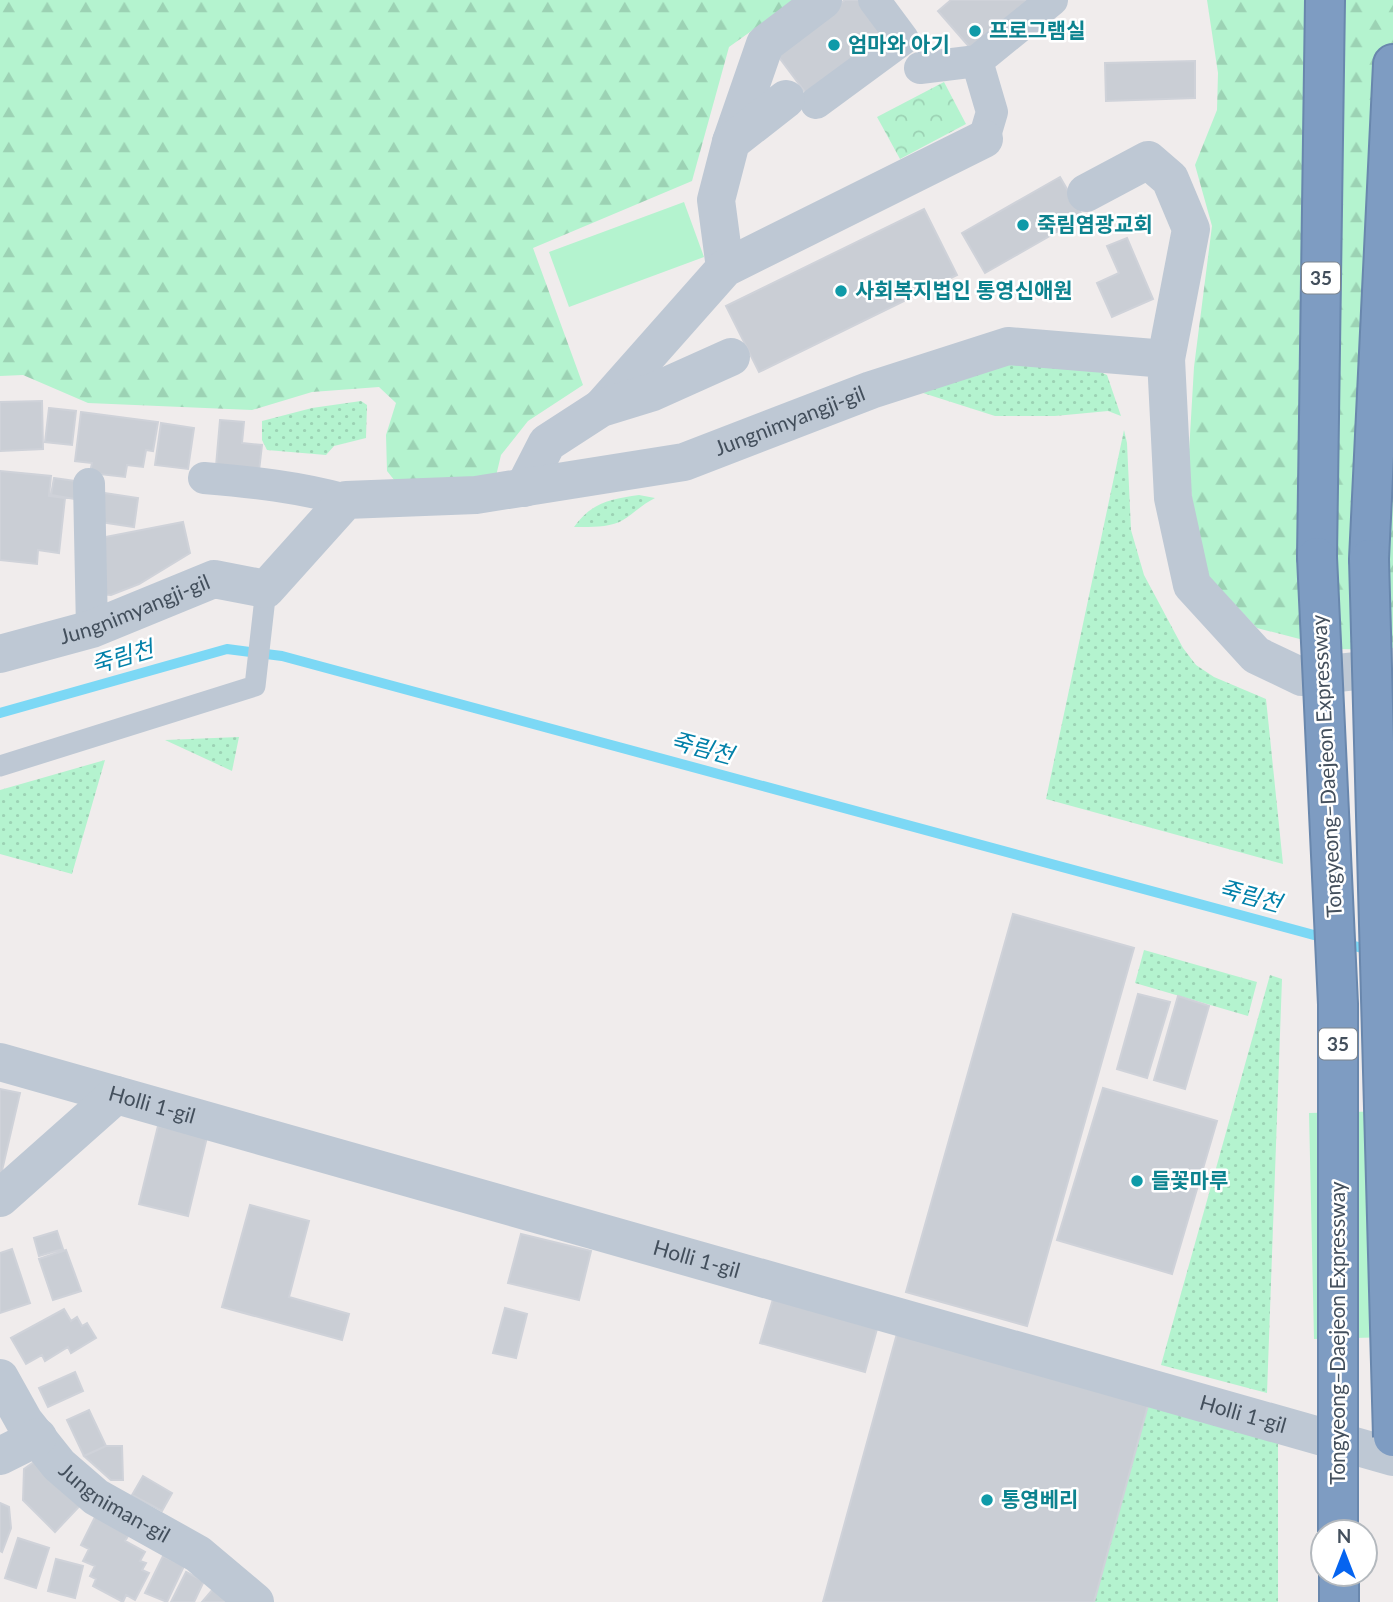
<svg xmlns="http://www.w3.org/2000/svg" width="1393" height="1602" font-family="Lato,'Noto Sans KR',sans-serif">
  <defs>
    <pattern id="grass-dots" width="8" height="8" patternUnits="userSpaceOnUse" patternTransform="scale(1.75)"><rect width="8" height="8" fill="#b4f3cf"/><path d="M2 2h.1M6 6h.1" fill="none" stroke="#9cd2b4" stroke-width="1.8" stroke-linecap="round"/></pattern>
    <pattern id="forest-firs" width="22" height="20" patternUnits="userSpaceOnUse" patternTransform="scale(1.75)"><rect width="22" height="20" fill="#b4f3cf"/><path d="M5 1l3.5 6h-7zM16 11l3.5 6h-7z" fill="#9cd2b4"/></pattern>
    <pattern id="park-crowns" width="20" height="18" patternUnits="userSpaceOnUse" patternTransform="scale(1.75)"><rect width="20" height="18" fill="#b4f3cf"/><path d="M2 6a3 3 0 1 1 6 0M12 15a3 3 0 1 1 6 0" fill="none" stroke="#9cd2b4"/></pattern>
  </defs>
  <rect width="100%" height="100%" fill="#f0ecec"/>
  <!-- grass -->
  <path fill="url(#grass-dots)" d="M 1002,363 L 1085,365 L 1107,375 L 1121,416 L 1108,411 L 1055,416 L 995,416 L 923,393 Z
    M 361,401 L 367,405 L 366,438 L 334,446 L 326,455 L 267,450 L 262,440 L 262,421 L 312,408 Z
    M 1124,430 L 1127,443 L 1131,530 L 1144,575 L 1183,648 L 1196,665 L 1214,677 L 1266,699 L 1283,864 L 1046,799 Z
    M 639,495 L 655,498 C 643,504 634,513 623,520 C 610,528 588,527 574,527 C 591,503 610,499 639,495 Z
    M 239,737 L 232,771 L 165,740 Z
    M 105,760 L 72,874 L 0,854 L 0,790 Z
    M 1144,950 L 1257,982 L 1248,1016 L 1135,983 Z
    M 1270,975 L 1282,979 L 1267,1393 L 1161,1365 Z
    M 1150,1398 L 1278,1435 L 1278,1602 L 1094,1602 Z"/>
  <!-- forest -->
  <path fill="url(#forest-firs)" d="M 0,0 L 795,0 L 729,47 L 692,181 L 533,248 L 583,385 L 528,421 L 501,455 L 496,476 L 399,486 L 387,471 L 386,435 L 396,403 L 379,387 L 312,392 L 252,410 L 88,403 L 23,375 L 0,376 Z
    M 1207,0 L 1393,0 L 1393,650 L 1338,649 L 1257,628 L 1202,570 L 1188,469 L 1194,367 L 1212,226 L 1195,165 L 1217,110 L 1218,73 Z"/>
  <!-- park -->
  <path fill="url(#park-crowns)" d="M 944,82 L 966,124 L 900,159 L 877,117 Z"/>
  <!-- pitch -->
  <path fill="#b4f3cf" d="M 684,202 L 704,257 L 569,307 L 549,252 Z
    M 1393,1111 L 1393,1337 L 1314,1339 L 1309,1113 Z"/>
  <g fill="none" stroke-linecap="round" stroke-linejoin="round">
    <!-- stream -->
    <path stroke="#7cd8f5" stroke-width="10" d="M 0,713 L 227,649 L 282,656 L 1373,951"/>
  </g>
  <!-- building -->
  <path fill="#caced5" stroke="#cfd2d9" stroke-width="2" d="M 845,0 L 864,0 L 893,39 L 811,100 L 775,52 Z
    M 951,0 L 1031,0 L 972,50 L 938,11 Z
    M 1195,61 L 1195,98 L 1106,101 L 1105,63 Z
    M 1060,177 L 1083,217 L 985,273 L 962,233 Z
    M 924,209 L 957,275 L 759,372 L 726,306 Z
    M 1127,238 L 1153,299 L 1112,317 L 1097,283 L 1119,273 L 1107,246 Z
    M 42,401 L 43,449 L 0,451 L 0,402 Z
    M 49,408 L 76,411 L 72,445 L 45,442 Z
    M 81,412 L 158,422 L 153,451 L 146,450 L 143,467 L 127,465 L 125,477 L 90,473 L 92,463 L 75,461 Z
    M 220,420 L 244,422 L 242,443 L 262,445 L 259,471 L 216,466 Z
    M 161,423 L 194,428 L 188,469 L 155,465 Z
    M 0,471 L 51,476 L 49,496 L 65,498 L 59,553 L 38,550 L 37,564 L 0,560 Z
    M 54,478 L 83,482 L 81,500 L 51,495 Z
    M 98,492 L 138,498 L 134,527 L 93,521 Z
    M 183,522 L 190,553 L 139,584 L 111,595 L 99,594 L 100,538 Z
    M 1013,914 L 1134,948 L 1027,1326 L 906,1292 Z
    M 1138,994 L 1170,1002 L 1147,1078 L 1117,1069 Z
    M 1178,996 L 1209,1006 L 1185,1089 L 1154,1080 Z
    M 1103,1088 L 1217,1121 L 1172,1274 L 1057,1240 Z
    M 0,1089 L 20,1093 L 1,1175 L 0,1175 Z
    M 158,1126 L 207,1137 L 188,1216 L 139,1204 Z
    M 250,1205 L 309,1221 L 289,1297 L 349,1314 L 342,1340 L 222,1307 Z
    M 57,1231 L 63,1249 L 39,1256 L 34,1238 Z
    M 521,1234 L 591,1251 L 579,1300 L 508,1283 Z
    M 12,1249 L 30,1303 L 0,1313 L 0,1253 Z
    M 66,1250 L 81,1291 L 53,1300 L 39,1259 Z
    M 773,1299 L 877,1329 L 865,1372 L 760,1343 Z
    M 505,1308 L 527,1314 L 516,1358 L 493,1353 Z
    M 64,1309 L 71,1321 L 77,1317 L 82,1326 L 87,1323 L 96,1338 L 71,1353 L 68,1347 L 45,1361 L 42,1355 L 26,1364 L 11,1338 Z
    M 898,1330 L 1150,1398 L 1094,1602 L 823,1602 Z
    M 75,1372 L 83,1391 L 48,1407 L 39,1388 Z
    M 89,1410 L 106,1446 L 84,1456 L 67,1420 Z
    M 106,1446 L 122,1446 L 123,1480 L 111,1480 L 84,1456 Z
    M 45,1454 L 89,1496 L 55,1532 L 23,1500 L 24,1469 Z
    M 143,1476 L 172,1493 L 162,1511 L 132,1495 Z
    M 0,1503 L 9,1507 L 11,1528 L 2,1552 L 0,1551 Z
    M 96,1515 L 130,1533 L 125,1541 L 145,1552 L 140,1561 L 146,1563 L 142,1570 L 149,1573 L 135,1600 L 126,1595 L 123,1602 L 93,1586 L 96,1579 L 90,1576 L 95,1566 L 83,1561 L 89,1549 L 81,1545 Z
    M 18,1538 L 49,1548 L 36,1588 L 5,1578 Z
    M 163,1556 L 184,1566 L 167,1602 L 145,1593 Z
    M 56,1559 L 83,1566 L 75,1598 L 48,1591 Z
    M 186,1572 L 204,1581 L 194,1602 L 171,1602 Z
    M 214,1588 L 231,1602 L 202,1602 Z"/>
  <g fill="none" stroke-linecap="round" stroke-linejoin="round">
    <defs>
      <path id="motorway" d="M 1317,557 L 1325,0
        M 1369,559 L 1393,64
        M 1339,1574 L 1339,1602"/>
    </defs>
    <!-- motorway casing -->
    <use href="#motorway" stroke="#6987ad" stroke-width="42"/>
    <!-- service -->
    <path stroke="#bec8d4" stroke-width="21" d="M 0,766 L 255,686 L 266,589"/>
    <!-- pedestrian -->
    <path stroke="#bec8d4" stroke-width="32" d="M 920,68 L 977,61
      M 816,103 L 903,39 L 874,0
      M 984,139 L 992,112 L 977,61 L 1052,0
      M 204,478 C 252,482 299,487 346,500
      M 89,484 L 92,629"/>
    <!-- minor -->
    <g stroke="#bec8d4" stroke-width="38">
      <path d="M 731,142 L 765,44 L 823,0"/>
      <path d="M 1086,193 L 1148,160 L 1170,179 L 1191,229 L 1166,359"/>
      <path d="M 725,268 L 716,200 L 731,142 L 786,99"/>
      <path d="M 601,408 L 725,268 L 984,139"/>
      <path d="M 524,488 L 547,443 L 601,408 L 653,392 L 731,357"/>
      <path id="s1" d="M 0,654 L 92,629 L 214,579 L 266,589 L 346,500 L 476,495 L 684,462 L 871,390 L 1008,346 L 1166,359 L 1173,498 L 1192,585 L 1256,655 L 1302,677 L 1393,667"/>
      <path id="s2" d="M 0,1062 L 1393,1457"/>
      <path d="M 0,1198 L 116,1095"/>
      <path id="s3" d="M 0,1378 L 24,1421 L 59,1465 L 96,1497 L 198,1554 L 255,1602"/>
      <path d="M 0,1456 L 38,1437"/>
    </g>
    <!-- motorway -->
    <use href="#motorway" stroke="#7e9cc2" stroke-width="38"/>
    <defs>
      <path id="motorway-bridge" d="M 1317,557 L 1338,1004 L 1338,1532
        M 1369,559 L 1393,1437"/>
    </defs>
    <!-- motorway-bridge casing -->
    <use href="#motorway-bridge" stroke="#6987ad" stroke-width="42" stroke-linecap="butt"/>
    <!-- motorway-bridge -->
    <use href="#motorway-bridge" stroke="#7e9cc2" stroke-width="38"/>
  </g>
  <!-- markers -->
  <g fill="#0f9aa8" stroke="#fff" stroke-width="2.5">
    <circle cx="975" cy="31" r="7"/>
    <circle cx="834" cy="45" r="7"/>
    <circle cx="1023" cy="225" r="7"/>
    <circle cx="841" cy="291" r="7"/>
    <circle cx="1137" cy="1181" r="7"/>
    <circle cx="987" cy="1500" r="7"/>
  </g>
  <g text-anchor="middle" stroke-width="5" stroke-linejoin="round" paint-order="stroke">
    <!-- shield labels -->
    <g fill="#fff" stroke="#7b848d" stroke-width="2">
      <rect x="1302" y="262.5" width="38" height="31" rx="5"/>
      <rect x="1319" y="1028.5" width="38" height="31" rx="5"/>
    </g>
    <g font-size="19" font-weight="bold" fill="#434f5c">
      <text x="1321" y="285">35</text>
      <text x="1338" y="1051">35</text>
    </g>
    <!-- culture labels -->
    <g font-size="21" font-weight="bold" fill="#0d838f" stroke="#fff" text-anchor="start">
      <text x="989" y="38">프로그램실</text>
      <text x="848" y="52">엄마와 아기</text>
      <text x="1037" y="232">죽림염광교회</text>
      <text x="855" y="298">사회복지법인 통영신애원</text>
      <text x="1151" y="1188">들꽃마루</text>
      <text x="1001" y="1507">통영베리</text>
    </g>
    <!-- street labels -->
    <g font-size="21" fill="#434f5c" stroke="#fff">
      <text dy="7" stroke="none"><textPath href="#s1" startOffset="854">Jungnimyangji-gil</textPath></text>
      <text dy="7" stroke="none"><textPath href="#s1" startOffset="142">Jungnimyangji-gil</textPath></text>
      <text transform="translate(1327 766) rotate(-93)" y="7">Tongyeong–Daejeon Expressway</text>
      <text dy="7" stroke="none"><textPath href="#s2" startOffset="158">Holli 1-gil</textPath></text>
      <text dy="7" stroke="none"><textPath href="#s2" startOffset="724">Holli 1-gil</textPath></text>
      <text transform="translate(1338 1333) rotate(-90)" y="7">Tongyeong–Daejeon Expressway</text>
      <text dy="7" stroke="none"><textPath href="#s2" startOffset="1292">Holli 1-gil</textPath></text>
      <text dy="7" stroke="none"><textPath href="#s3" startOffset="173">Jungniman-gil</textPath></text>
    </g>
    <!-- water labels -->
    <g font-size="23" font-style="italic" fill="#0180a9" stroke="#fff">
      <text transform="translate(122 657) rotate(-16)" y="8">죽림천</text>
      <text transform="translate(702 748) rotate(15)" y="8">죽림천</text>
      <text transform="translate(1250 896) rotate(15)" y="8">죽림천</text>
    </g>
  </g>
  <!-- north arrow -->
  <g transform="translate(1344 1553)"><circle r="33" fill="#ffffff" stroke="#b4b9be" stroke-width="2"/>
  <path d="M0-5L12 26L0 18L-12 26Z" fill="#0564f0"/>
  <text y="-10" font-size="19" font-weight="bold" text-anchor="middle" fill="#434f5c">N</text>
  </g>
</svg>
